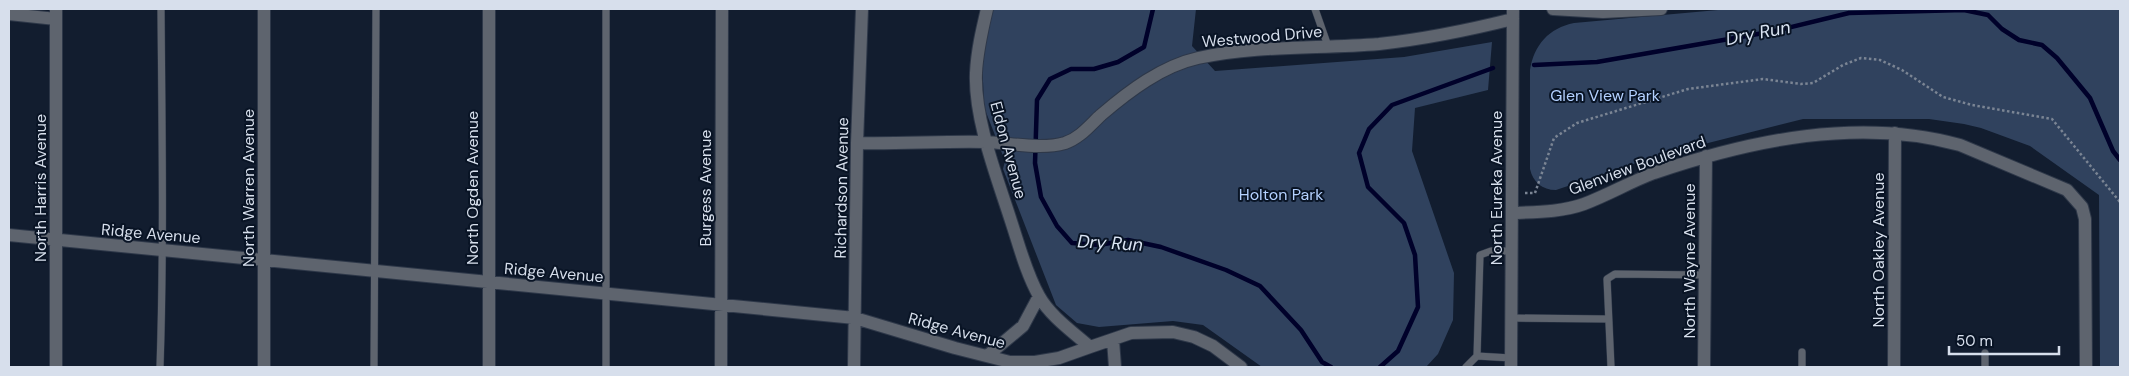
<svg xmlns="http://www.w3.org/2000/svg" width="2129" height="376" font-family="'DM Sans',sans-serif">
  <rect width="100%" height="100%" fill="#121d2f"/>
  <!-- green -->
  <path fill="#30425e" d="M 992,9 L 1196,9 L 1192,46 L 1215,71 L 1404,57 L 1492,42 L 1488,90 L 1415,108 L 1412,151 L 1454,273 L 1453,320 L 1438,354 L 1426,367 L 1262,367 L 1203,325 L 1173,321 L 1099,327 L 1077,323 L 1056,305 L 1003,169 L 1005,161 L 984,107 L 982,56 Z
    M 1729,9 L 2120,9 L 2120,367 L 2100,367 L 2099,195 L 2030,146 L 1981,128 L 1964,124 L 1929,119 L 1803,119 L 1657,156 L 1556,190 C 1542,190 1533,182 1530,169 L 1530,70 C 1534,45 1549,28 1574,23 Z"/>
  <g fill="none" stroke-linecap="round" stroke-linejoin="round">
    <!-- stream -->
    <path stroke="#00012a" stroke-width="4.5" d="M 1153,9 L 1144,47 L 1118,62 L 1094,69 L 1071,69 L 1050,79 L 1037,100 L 1035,163 L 1041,197 L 1057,226 L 1072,243 L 1099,245 L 1128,240 L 1161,247 L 1226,270 L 1260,286 L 1301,330 L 1322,362 L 1331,367
      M 1534,65 L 1597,62 L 1775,31 L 1849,13 L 1964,10 L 1988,15 L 2002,29 L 2019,40 L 2042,45 L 2057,58 L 2090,98 L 2113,151 L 2120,160
      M 1380,367 L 1398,351 L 1418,307 L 1415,255 L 1404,223 L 1368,187 L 1359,153 L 1369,129 L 1392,105 L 1493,68"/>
    <defs>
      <path id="service" d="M 1315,9 L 1328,46
        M 1512,318 L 1608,319
        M 1985,353 L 1985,367
        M 1511,358 L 1477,356 L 1480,255 L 1491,251 L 1512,251
        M 160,367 C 164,248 162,128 161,9
        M 374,367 L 376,9
        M 606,367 L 606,9
        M 1466,367 L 1477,356
        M 1611,367 L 1607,279 L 1615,274 L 1705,275
        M 1802,367 L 1802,352"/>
      <path id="minor" d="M 264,9 L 264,367
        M 987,9 C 982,30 977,51 976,73 C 974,119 997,177 1011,221 C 1019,245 1026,273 1039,296 C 1050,316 1073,332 1090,347 L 1131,333 L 1173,332 L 1194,337 L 1213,346 L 1241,367
        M 1553,9 L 1603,12 L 1661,9
        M 9,14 L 56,19
        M 857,143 C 900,144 943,141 986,142 C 1011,143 1041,150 1065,143 C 1080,138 1090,125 1101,115 C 1129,91 1162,66 1198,58 C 1257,45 1319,49 1379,44 C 1425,39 1469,30 1513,19
        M 1513,213 C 1537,212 1562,212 1584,204 C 1608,195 1630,182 1654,173 C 1751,140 1859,117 1960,145 L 2067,190 L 2082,207 L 2085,219 L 2086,367
        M 9,235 L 855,318 L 955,348 L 1010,362 L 1035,362 L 1059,358 L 1090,347
        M 1113,340 L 1115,367
        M 987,356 L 1023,326 L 1039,296
        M 56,367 L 56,9
        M 489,367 L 489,9
        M 721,367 L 722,9
        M 854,367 L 857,143 L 862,9
        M 1511,367 L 1513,9
        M 1704,367 L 1706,156
        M 1894,367 L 1895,133"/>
    </defs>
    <!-- service casing -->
    <use href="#service" stroke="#2e3849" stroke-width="8"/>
    <!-- minor casing -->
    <use href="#minor" stroke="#2e3849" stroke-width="14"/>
    <!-- path -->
    <path stroke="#7b8594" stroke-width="2.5" stroke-dasharray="2.5 2.5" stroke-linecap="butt" d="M 1525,193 L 1535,193 L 1554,138 L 1577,123 L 1688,89 L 1763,79 L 1801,84 L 1813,83 L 1843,65 L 1861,58 L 1880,60 L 1902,70 L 1943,97 L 1972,105 L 2052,119 L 2120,202"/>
    <!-- service -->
    <use href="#service" stroke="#5e646e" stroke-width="7"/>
    <!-- minor -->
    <use href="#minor" stroke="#5e646e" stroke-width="12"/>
  </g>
  <g text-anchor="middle" stroke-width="4" stroke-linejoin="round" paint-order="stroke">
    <!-- street labels -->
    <g font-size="16" fill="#d7dfec" stroke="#091425">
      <text transform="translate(1262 36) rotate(-5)" y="6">Westwood Drive</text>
      <text transform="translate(1009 150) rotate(75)" y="6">Eldon Avenue</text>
      <text transform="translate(1637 165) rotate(-20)" y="6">Glenview Boulevard</text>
      <text transform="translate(40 188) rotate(-90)" y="6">North Harris Avenue</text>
      <text transform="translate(248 188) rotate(-90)" y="6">North Warren Avenue</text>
      <text transform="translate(472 188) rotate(-90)" y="6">North Ogden Avenue</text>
      <text transform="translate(705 188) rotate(-90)" y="6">Burgess Avenue</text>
      <text transform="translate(841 188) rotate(-89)" y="6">Richardson Avenue</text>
      <text transform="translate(1496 188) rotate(-90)" y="6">North Eureka Avenue</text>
      <text transform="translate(151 233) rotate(5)" y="6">Ridge Avenue</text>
      <text transform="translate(1878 250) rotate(-90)" y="6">North Oakley Avenue</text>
      <text transform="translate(1689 261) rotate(-90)" y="6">North Wayne Avenue</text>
      <text transform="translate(554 272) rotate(5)" y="6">Ridge Avenue</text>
      <text transform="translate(957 330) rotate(15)" y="6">Ridge Avenue</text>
    </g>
    <!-- park labels -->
    <g font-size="16" fill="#b4d1ff" stroke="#091425">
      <text x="1605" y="101">Glen View Park</text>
      <text x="1281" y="200">Holton Park</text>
    </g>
    <!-- water labels -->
    <g font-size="18" font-style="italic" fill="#dae4f3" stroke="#091425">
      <text transform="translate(1758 33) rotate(-11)" y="6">Dry Run</text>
      <text transform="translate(1110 243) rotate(3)" y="6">Dry Run</text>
    </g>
  </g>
  <!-- border -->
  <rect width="2129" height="376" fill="none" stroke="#d7dfec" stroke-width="20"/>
  <!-- scale -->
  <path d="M1949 346v8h110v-8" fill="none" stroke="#d7dfec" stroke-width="2.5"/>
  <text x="1956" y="346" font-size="15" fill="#d7dfec" stroke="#091425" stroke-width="4" paint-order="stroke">50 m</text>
</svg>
